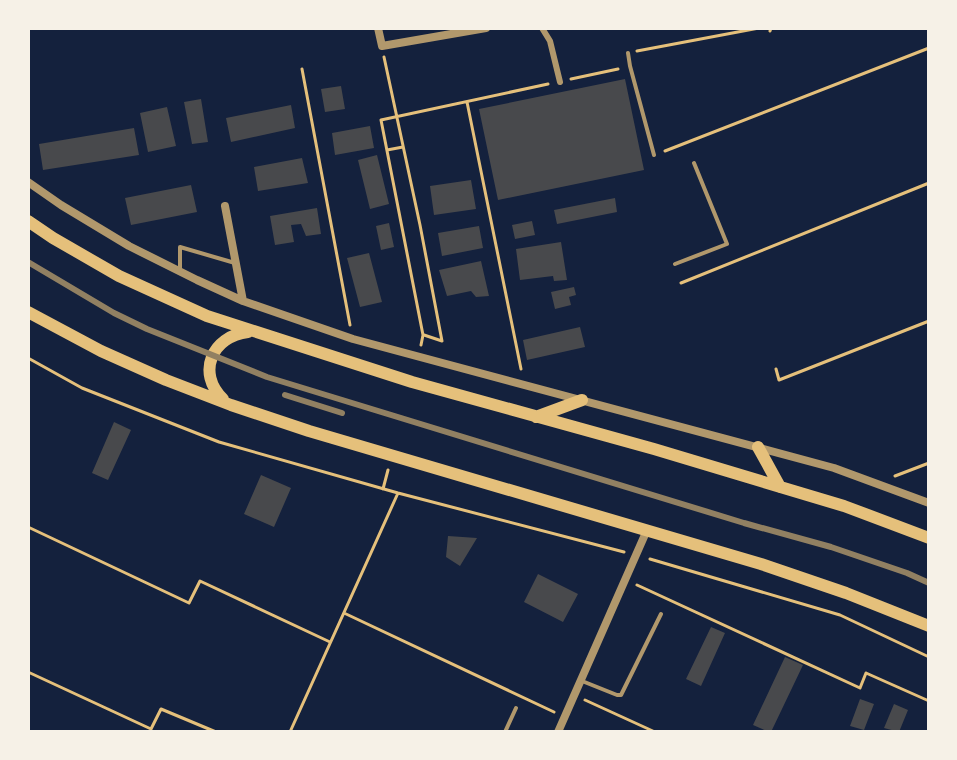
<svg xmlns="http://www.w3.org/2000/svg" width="957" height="760" font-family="Mulish,sans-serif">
  <rect width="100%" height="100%" fill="#14213d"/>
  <!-- building -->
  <path fill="#48494c" d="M 625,79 L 644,170 L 498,200 L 479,109 Z
    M 341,86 L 345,109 L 325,112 L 321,89 Z
    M 201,99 L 208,142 L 192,144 L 184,102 Z
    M 291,105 L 295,128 L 231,142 L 226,118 Z
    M 167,107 L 176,146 L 148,152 L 140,113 Z
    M 370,126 L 374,148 L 335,155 L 332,133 Z
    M 134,128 L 139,155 L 43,170 L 39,144 Z
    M 377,155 L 389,204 L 370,209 L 358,160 Z
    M 302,158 L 308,183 L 258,191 L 254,167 Z
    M 471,180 L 476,209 L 434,215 L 430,186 Z
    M 191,185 L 197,212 L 131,225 L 125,198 Z
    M 615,198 L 617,212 L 557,224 L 554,210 Z
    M 317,208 L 321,234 L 306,236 L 301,224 L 291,225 L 294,242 L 275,245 L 270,216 Z
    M 532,221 L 535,235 L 515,239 L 512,225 Z
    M 389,223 L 394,247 L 381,250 L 376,226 Z
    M 479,226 L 483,248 L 442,256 L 438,233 Z
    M 561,242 L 567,280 L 554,281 L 553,276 L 520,280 L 516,249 Z
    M 369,253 L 382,302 L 360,307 L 347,258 Z
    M 481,261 L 489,296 L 476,297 L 471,291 L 447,296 L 439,270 Z
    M 574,287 L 576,295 L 569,297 L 571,305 L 555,309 L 551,292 Z
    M 580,327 L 585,347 L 527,360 L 523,340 Z
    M 114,422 L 131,430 L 108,480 L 92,473 Z
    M 261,475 L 291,488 L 274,527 L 244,514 Z
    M 448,536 L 477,538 L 460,566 L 446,557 Z
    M 538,574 L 578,594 L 563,622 L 524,602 Z
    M 711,627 L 725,633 L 701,686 L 686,679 Z
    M 785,657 L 803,665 L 771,732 L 769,732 L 753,725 Z
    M 860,699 L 874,704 L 864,730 L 850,726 Z
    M 894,704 L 908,710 L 899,732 L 884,728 Z"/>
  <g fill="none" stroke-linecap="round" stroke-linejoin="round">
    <!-- path -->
    <path stroke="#e5c07b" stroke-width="3" d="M 770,31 L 771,28
      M 637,51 L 759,28
      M 384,57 L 420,225 L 442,341 L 424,335
      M 302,69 L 350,325
      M 571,79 L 618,69
      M 467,102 L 521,369
      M 387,150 L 403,147
      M 665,151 L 929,48
      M 681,283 L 929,183
      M 421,345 L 423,335 L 381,120 L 548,84
      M 28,358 L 82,388 L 219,442 L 398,493 L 624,552
      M 776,369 L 779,380 L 929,321
      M 895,476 L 929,463
      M 383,489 L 388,470
      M 28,527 L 189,603 L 200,581 L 330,642
      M 650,559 L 840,615 L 929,657
      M 637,585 L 860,688 L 866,673 L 929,701
      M 344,613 L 554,712
      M 28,672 L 151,729 L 161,709 L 216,732
      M 585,700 L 655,732
      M 290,732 L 398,493"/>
    <!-- service -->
    <path stroke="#b1986c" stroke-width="4" d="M 628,53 L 630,66 L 654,155
      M 675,264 L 727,244 L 694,163
      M 180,269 L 180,247 L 235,263
      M 582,681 L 617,695 L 621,695 L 661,614
      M 505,732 L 516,708"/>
    <!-- pedestrian -->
    <path stroke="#b1986c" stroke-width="6" d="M 542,28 L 550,41 L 560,82"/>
    <!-- minor -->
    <path stroke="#b1986c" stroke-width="8" d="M 378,28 L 382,46 L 486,28
      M 28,182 L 61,205 L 129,246 L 197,280 L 243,301 L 353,339 L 834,468 L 929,503
      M 225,206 L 243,301
      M 558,732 L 647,530"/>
    <!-- primary -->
    <path stroke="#e5c07b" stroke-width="12" d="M 28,221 L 53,238 L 119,276 L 207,316 L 412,382 L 654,449 L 844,506 L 929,538
      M 28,312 L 101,351 L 166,380 L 231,405 L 309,431 L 761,564 L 846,593 L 929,626
      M 223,399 C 196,373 212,336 248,332
      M 536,417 L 582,400
      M 758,447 L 780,487"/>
    <!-- rail -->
    <path stroke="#918062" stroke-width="6" d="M 28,262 L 114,313 L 147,329 L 267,377 L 744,523 L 831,547 L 907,573 L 929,583
      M 285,395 L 342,413"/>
  </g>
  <!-- border -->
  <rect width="957" height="760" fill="none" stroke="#f6f1e7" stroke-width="60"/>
</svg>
